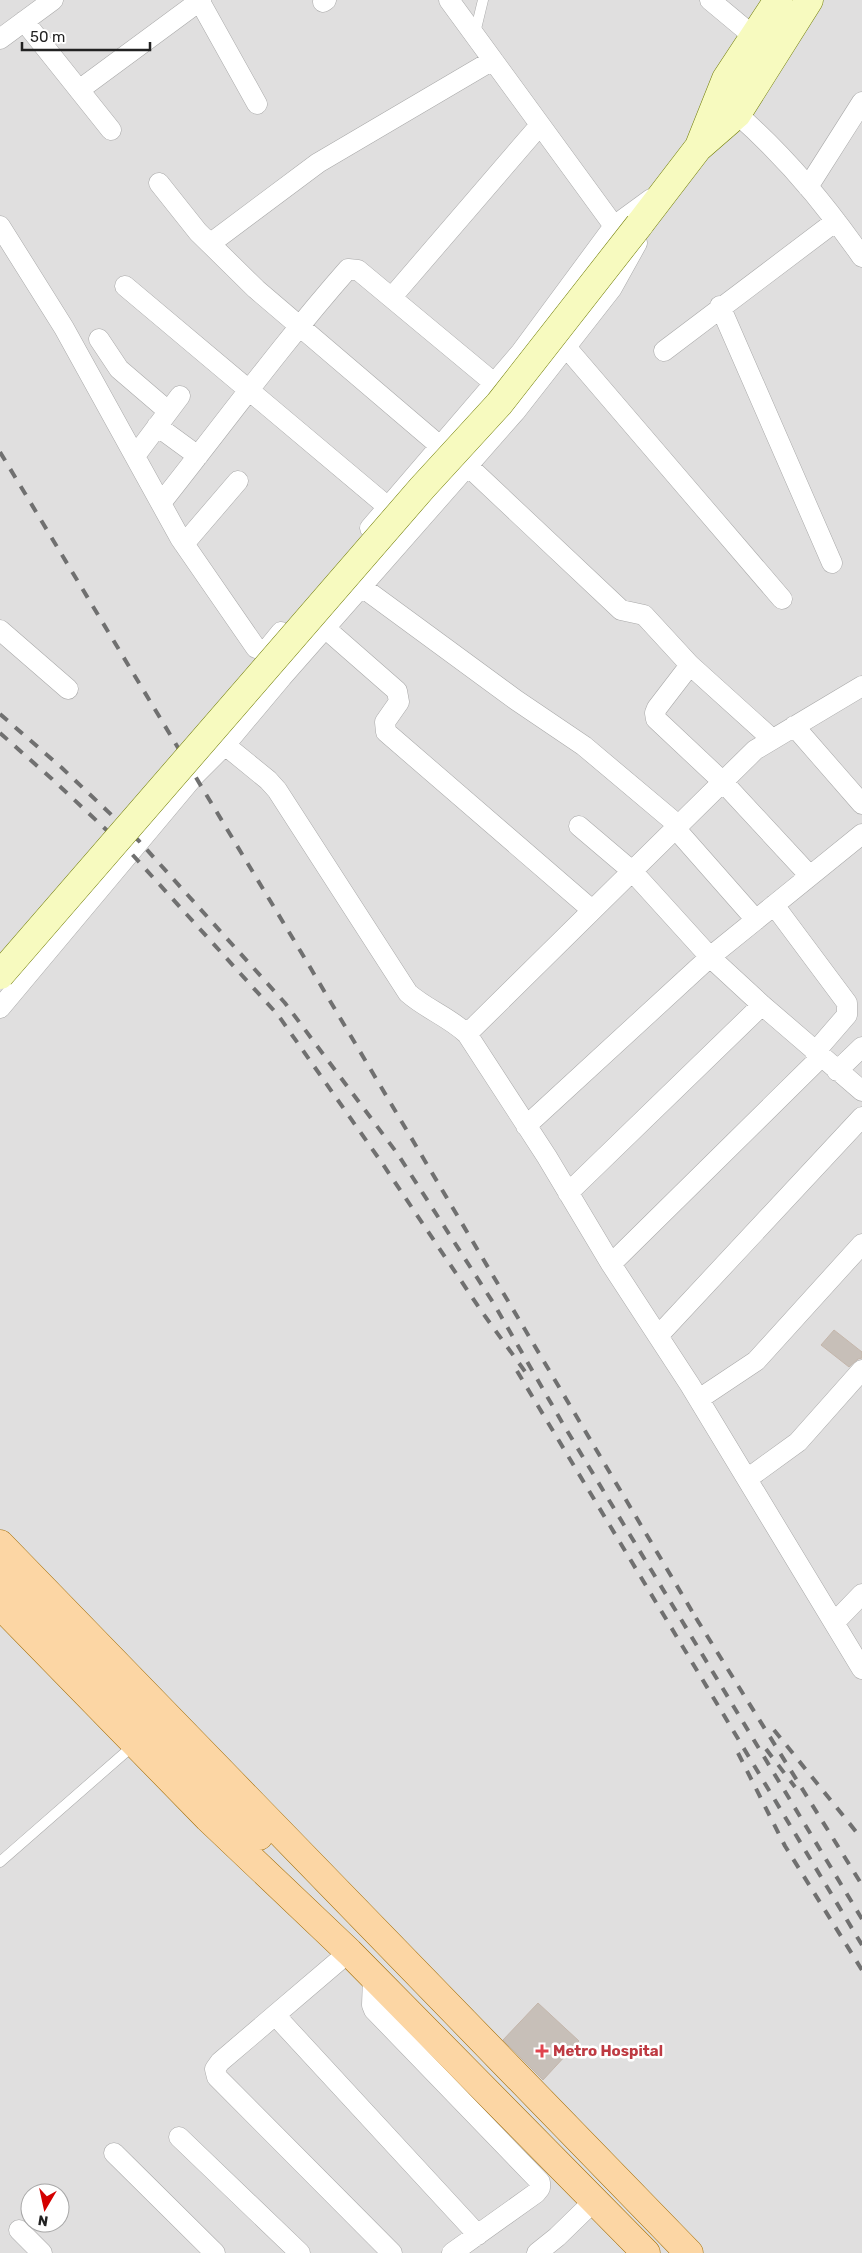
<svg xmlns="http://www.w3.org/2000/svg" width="862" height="2253" font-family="Rubik,sans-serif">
  <rect width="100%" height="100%" fill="#f2efe9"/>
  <!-- residential -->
  <path fill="#e0dfdf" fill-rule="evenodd" d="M 0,0 L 862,0 L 862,2253 L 0,2253 ZM 30,2193 L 60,2193 L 60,2223 L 30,2223 Z"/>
  <!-- building -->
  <path fill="#c7bfb8" stroke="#c4b6ab" d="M 834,1330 L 862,1352 L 862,1358 L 858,1359 L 849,1367 L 821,1345 Z
    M 538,2003 L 579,2041 L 543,2080 L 503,2040 Z"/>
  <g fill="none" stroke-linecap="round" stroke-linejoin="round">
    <defs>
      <path id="service" d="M 475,33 L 483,0
        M 0,1862 L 135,1744"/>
      <path id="minor" d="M 199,0 L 257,104
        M 449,0 L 614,226
        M 710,0 L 764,45
        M 323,2 L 326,0
        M 24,21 L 111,130
        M 0,39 L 53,0
        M 79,90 L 201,0
        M 737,114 C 785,156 826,205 862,257
        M 159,183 L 198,232 L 256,289 L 440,446
        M 808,187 L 862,102
        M 0,226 L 64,328 L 180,538 L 256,648 L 263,650 L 268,648 L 281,632
        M 211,243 L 318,163 L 493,60
        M 125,286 L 388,507
        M 392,297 L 540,125
        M 720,306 L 832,563
        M 99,339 L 119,369 L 168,411
        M 566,347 L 782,599
        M 664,351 L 836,221
        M 157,426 L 198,456
        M 135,456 L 180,396
        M 468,466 L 621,610 L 644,615 L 690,665 L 772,739
        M 161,503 C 223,425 282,344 348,269 L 358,270 L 494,383
        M 370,528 L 521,352 L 614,226 L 651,199
        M 184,544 L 238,481
        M 362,587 L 516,700 L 584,746 L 678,825
        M 325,628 L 397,691 L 399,702 L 385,722 L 386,732 L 592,910
        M 0,630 L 68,689
        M 690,665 L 657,708 L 655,713 L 656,719 L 722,781 L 810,876
        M 794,726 L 862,804
        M 225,745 L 268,780 L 277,790 L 408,993 C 426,1009 449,1017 467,1034 L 547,1157 L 611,1264 L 690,1385 L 862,1669
        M 579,826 L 632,871 L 710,957 L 762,1005 L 862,1091
        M 675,828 L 756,920
        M 774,905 L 847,1003 L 847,1015 L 815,1052
        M 0,1008 L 195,775 L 225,745 L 282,677 L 515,412 L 612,288 L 637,243
        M 467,1034 L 755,750 L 862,686
        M 837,1071 L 862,1047
        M 526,1126 L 710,957 L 862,834
        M 568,1193 L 762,1005
        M 611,1264 L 821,1057
        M 658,1336 L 862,1117
        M 699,1399 L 756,1361 L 862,1244
        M 747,1479 L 798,1442 L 862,1370
        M 834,1623 L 862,1594
        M 349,1952 L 220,2062 L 215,2069 L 217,2077 L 392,2253
        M 373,1978 L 372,2005 L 374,2010 L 540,2182 L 540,2188 L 536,2193 L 452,2253
        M 275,2015 L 478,2235
        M 179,2137 L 300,2253
        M 114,2153 L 215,2253
        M 19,2230 L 42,2253
        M 537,2253 L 557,2237 L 594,2201"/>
      <path id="secondary" d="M 700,144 L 726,79 L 778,0
        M 639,225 L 698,148 L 737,114 L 809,0"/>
      <path id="primary" d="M 0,1544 C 230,1780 459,2018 689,2253
        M 0,1574 L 259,1836
        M 0,1605 L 208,1818 L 349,1952 L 646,2253"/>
    </defs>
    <!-- service casing -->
    <use href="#service" stroke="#a9a9a9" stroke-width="11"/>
    <!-- minor casing -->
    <use href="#minor" stroke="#a9a9a9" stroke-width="21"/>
    <!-- secondary casing -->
    <use href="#secondary" stroke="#707d05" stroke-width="29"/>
    <!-- primary casing -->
    <use href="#primary" stroke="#a06b00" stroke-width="29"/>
    <!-- service -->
    <use href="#service" stroke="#fff" stroke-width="10"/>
    <!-- minor -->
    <use href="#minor" stroke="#fff" stroke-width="20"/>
    <!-- secondary -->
    <use href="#secondary" stroke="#f7fabf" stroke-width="28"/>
    <!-- primary -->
    <use href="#primary" stroke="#fcd6a4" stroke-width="28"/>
    <!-- rail -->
    <path stroke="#707070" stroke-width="4" stroke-dasharray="10 10" stroke-linecap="butt" d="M 0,452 L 301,952 L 699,1623
      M 0,714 L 62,768 L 139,841 L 285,1003 L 397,1153 L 494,1304 L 563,1424 L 862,1919
      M 0,733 L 52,779 L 130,852 L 278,1015 L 382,1163 L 482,1312 L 529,1377
      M 517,1371 L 862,1945
      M 696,1618 L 862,1885
      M 774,1730 L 862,1839
      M 766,1749 L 795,1787
      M 738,1753 L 785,1846 L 862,1970"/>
    <defs>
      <path id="secondary-bridge" d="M 0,975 L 422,488 L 499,404 L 639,225"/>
    </defs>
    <!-- secondary-bridge casing -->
    <use href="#secondary-bridge" stroke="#707d05" stroke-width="29" stroke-linecap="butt"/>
    <!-- secondary-bridge -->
    <use href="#secondary-bridge" stroke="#f7fabf" stroke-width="28"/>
  </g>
  <!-- markers -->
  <path fill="#e0444e" stroke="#fff" stroke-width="2" d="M539.5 2043.5h5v5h5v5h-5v5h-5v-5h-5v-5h5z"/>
  <g text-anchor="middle" stroke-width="5" stroke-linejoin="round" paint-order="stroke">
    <!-- health labels -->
    <g font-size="15" font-weight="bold" fill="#be3a42" stroke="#fff" text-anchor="start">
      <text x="553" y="2056">Metro Hospital</text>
    </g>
  </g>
  <!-- north arrow -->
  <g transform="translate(45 2208) rotate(189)"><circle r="24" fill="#ffffff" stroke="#a7a7a7"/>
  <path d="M0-4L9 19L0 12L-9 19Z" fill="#d40000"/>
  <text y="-8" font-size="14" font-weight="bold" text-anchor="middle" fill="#222222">N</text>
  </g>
  <!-- scale -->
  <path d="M22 42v8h128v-8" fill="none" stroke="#222222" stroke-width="2.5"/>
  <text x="30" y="42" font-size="15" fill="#222222" stroke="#ffffff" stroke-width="4" paint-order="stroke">50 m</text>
</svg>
